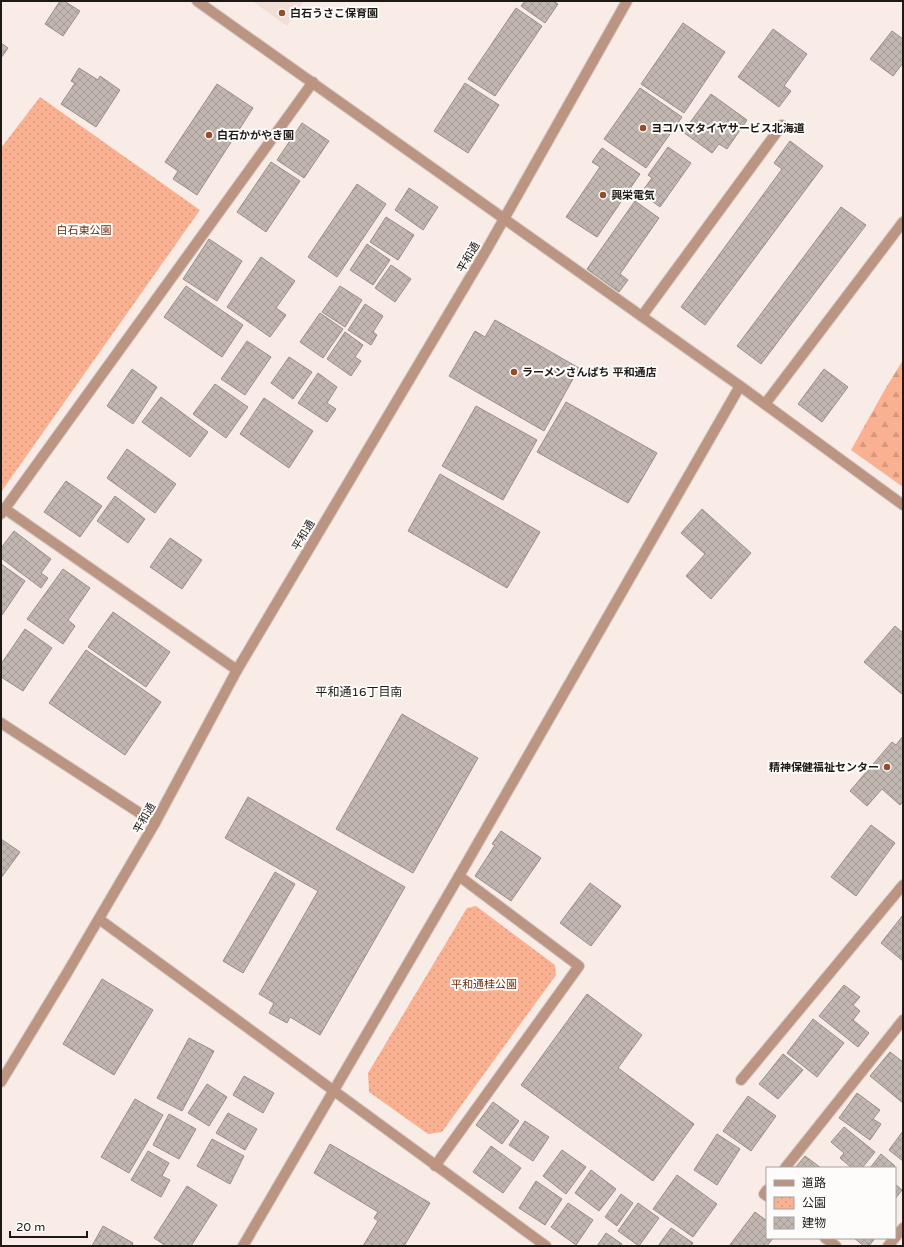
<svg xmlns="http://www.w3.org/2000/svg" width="904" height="1247" font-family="'Varela Round','Noto Sans JP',sans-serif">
  <defs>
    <pattern id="forest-firs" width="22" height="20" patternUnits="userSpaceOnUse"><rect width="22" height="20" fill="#fab191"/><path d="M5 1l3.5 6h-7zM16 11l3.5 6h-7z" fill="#d6987c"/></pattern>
    <pattern id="park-dots" width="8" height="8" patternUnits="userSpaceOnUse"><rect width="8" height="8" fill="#fab191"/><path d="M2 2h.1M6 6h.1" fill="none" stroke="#d6987c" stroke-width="1.8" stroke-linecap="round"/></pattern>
    <pattern id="building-cross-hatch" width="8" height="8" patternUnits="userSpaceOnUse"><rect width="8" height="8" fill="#c2b6b1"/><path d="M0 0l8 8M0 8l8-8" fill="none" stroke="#a69c98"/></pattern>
  </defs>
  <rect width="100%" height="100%" fill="#f9ece7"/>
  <!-- built -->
  <path fill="#f2ded5" d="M 252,1 L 304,1 L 287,26 Z"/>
  <!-- forest -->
  <path fill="url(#forest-firs)" d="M 903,360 L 903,487 L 851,450 L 884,391 Z"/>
  <!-- park -->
  <path fill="url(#park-dots)" d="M 40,97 L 200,210 L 1,492 L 1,148 Z
    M 476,906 L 555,965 L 556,975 L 442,1132 L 428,1134 L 369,1092 L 368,1073 L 467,908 Z"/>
  <!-- building -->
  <path fill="url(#building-cross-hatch)" stroke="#998e89" d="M 60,1 L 64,1 L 80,11 L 63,36 L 45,24 Z
    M 525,1 L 553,1 L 558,4 L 545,23 L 521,6 Z
    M 516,8 L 542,26 L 495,96 L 468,79 Z
    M 683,23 L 725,52 L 684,113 L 641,84 Z
    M 773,29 L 807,54 L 784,86 L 791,91 L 779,107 L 738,77 Z
    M 892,31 L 903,39 L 903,63 L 893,76 L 870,59 Z
    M 1,43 L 8,48 L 1,58 Z
    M 79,68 L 98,80 L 100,76 L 120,90 L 96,127 L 61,104 L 75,83 L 71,81 Z
    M 465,83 L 499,105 L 468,153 L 434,131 Z
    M 217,84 L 253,108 L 197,195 L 173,179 L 178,171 L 165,162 Z
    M 640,88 L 682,117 L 646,168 L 604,139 Z
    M 711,94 L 747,120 L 727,149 L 719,144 L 712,153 L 683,132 Z
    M 302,123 L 329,141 L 304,178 L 277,160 Z
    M 790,141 L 823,166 L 705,325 L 681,307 L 782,169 L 774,163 Z
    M 668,147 L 691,163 L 660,207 L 641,193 L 652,178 L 648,175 Z
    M 602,148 L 640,174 L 597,237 L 566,217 L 600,167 L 592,162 Z
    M 271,162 L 300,181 L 266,232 L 237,212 Z
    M 357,184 L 386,204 L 337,277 L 308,257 Z
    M 409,188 L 438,207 L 423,230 L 395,210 Z
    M 635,201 L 659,218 L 620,274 L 628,280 L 619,292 L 587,269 Z
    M 841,207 L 866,225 L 761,364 L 737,346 Z
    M 386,217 L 414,235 L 398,260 L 370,242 Z
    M 209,239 L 242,261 L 217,301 L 183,279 Z
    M 367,244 L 390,260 L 373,285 L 350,270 Z
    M 261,257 L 295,281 L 276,308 L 286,315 L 270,337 L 227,307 Z
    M 391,265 L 411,279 L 395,302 L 375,288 Z
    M 186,286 L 243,325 L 222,357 L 164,317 Z
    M 340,286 L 362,300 L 345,327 L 322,312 Z
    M 365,304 L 383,316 L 373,332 L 377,335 L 371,345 L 348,330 Z
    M 320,313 L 343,329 L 323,358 L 300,342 Z
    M 495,320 L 579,368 L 544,431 L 449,376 L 475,331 L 485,337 Z
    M 345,332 L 363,345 L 355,357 L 361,361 L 351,376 L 327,359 Z
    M 247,341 L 271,357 L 245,395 L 221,379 Z
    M 289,357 L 312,372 L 293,399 L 271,383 Z
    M 132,369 L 157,387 L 133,424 L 107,406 Z
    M 824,369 L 848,387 L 822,422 L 798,404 Z
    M 318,373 L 337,387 L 327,403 L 336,409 L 327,422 L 298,403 Z
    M 215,384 L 248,407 L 226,438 L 193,414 Z
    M 161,397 L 208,432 L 190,457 L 142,422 Z
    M 264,398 L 313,431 L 289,468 L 240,434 Z
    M 566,402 L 657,453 L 628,503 L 537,452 Z
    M 476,406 L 537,440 L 503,500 L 442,466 Z
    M 127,449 L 176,484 L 155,513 L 107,478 Z
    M 440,474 L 540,532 L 507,588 L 408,531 Z
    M 66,481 L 102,506 L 80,537 L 44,512 Z
    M 115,496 L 145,519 L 128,543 L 97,521 Z
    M 702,509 L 751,553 L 711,599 L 686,576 L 705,554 L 681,533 Z
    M 14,531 L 51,559 L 41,573 L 48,578 L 41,588 L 1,558 L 1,548 Z
    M 170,538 L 202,560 L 182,589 L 150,567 Z
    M 1,564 L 25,581 L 2,615 L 1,615 Z
    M 63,569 L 90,588 L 68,620 L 75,626 L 63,644 L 27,619 Z
    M 113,612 L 170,652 L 146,687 L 88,647 Z
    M 895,626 L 903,633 L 903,695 L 864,662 Z
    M 25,629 L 52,648 L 23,691 L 1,677 L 1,664 Z
    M 86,650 L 161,702 L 125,755 L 49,703 Z
    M 402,714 L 478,758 L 413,873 L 336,829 Z
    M 903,736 L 903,801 L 900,805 L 882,789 L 867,806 L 850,791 L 892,742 L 896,745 Z
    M 248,797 L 405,887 L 320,1035 L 290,1017 L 287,1023 L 269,1013 L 274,1003 L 259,994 L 318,891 L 225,838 Z
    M 871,825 L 895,843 L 856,896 L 831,877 Z
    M 501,831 L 541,858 L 511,901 L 475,876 L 495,845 L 492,844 Z
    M 1,839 L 20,852 L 1,878 Z
    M 275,872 L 295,884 L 243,973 L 223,961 Z
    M 590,883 L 621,906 L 591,946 L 560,923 Z
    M 903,915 L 903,961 L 881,943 Z
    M 102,979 L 153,1010 L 114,1075 L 63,1044 Z
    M 844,985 L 860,997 L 853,1005 L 860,1011 L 853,1020 L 869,1033 L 858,1047 L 819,1016 Z
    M 587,994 L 642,1035 L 618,1068 L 694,1124 L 653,1181 L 521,1085 Z
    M 813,1019 L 844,1043 L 817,1077 L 787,1053 Z
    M 189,1038 L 214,1051 L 182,1111 L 157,1098 Z
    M 890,1052 L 903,1062 L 903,1103 L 870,1076 Z
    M 783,1054 L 803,1070 L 778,1099 L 759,1084 Z
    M 244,1076 L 274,1093 L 263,1113 L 233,1095 Z
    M 207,1084 L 227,1097 L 209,1126 L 188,1113 Z
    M 857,1093 L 880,1110 L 873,1119 L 881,1124 L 870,1140 L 839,1118 Z
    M 748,1096 L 776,1116 L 751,1151 L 723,1131 Z
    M 135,1099 L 163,1115 L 129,1173 L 101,1157 Z
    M 493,1102 L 519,1121 L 502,1144 L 476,1125 Z
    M 228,1113 L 257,1129 L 245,1150 L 216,1133 Z
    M 169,1114 L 196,1129 L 179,1159 L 153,1145 Z
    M 525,1121 L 549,1137 L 533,1161 L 509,1145 Z
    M 844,1127 L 875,1152 L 862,1168 L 852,1168 L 840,1158 L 844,1153 L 831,1142 Z
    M 903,1131 L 903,1161 L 889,1150 Z
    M 717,1134 L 740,1149 L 717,1185 L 694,1170 Z
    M 212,1139 L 244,1156 L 230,1184 L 197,1166 Z
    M 330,1144 L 430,1203 L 404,1246 L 363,1246 L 378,1221 L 374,1218 L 378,1212 L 314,1173 Z
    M 491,1146 L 521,1168 L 503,1193 L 473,1172 Z
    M 562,1150 L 586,1167 L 566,1194 L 543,1176 Z
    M 148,1151 L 169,1163 L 162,1176 L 170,1180 L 161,1197 L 131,1180 Z
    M 881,1154 L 895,1166 L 893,1168 L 870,1168 Z
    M 805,1156 L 821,1168 L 795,1168 Z
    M 591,1170 L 616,1189 L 599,1211 L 575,1193 Z
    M 677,1175 L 717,1204 L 693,1237 L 653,1209 Z
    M 536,1181 L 562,1199 L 545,1225 L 519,1208 Z
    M 895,1184 L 902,1190 L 895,1199 Z
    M 187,1186 L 217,1205 L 191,1246 L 166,1246 L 154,1238 Z
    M 621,1194 L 633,1203 L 617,1226 L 605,1217 Z
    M 568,1203 L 593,1220 L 576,1245 L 551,1227 Z
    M 638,1203 L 659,1218 L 639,1246 L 618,1231 Z
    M 755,1212 L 767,1221 L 767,1238 L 773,1238 L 767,1246 L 729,1246 Z
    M 103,1226 L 133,1243 L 132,1246 L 92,1246 Z
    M 671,1228 L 693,1243 L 691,1246 L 658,1246 Z
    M 606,1233 L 622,1244 L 621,1246 L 597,1246 Z
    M 854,1238 L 875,1238 L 869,1246 L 864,1246 Z"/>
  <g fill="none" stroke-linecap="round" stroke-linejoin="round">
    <defs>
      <path id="service" d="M 642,316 L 782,125
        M 765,404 L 903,222
        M 435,1166 L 579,966 L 459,876"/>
      <path id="minor" d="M 5,509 L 237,670
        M 1,514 L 313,82
        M 1,723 L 155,823
        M 99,919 L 546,1246
        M 741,1080 L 903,885
        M 785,1168 L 903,1020
        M 767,1190 L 764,1194 L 767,1196
        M 825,1238 L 836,1246
        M 243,1246 L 459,876 L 740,386
        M 888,1246 L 903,1228"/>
      <path id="tertiary" d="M 197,1 L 740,386 L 903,505
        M 1,1082 L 67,973 L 155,823 L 237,670 L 487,249 L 627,1"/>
    </defs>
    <!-- service casing -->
    <use href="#service" stroke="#d6cac6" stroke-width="12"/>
    <!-- minor casing -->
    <use href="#minor" stroke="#d6cac6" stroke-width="12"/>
    <!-- tertiary casing -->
    <use href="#tertiary" stroke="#d6cac6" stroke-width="12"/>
    <!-- service -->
    <use href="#service" stroke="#bb9482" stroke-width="10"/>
    <!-- minor -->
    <use href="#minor" stroke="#bb9482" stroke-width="10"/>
    <!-- tertiary -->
    <use href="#tertiary" stroke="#bb9482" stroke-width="10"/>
  </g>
  <!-- markers -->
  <g fill="#944c29" stroke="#fefcfb" stroke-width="1.5">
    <circle cx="282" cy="13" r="4"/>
    <circle cx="643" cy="128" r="4"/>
    <circle cx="209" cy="135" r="4"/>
    <circle cx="603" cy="195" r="4"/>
    <circle cx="514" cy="372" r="4"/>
    <circle cx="887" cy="767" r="4"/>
  </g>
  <g text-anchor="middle" stroke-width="4" stroke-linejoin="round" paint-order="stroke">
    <!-- poi labels -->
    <g font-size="11" font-weight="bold" fill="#1d1917" stroke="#fefcfb" text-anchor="start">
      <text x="290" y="17">白石うさこ保育園</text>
      <text x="651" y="132">ヨコハマタイヤサービス北海道</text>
      <text x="217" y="139">白石かがやき園</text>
      <text x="611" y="199">興栄電気</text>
      <text x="522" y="376">ラーメンさんぱち 平和通店</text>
      <text x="879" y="771" text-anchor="end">精神保健福祉センター</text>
    </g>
    <!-- park labels -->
    <g font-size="11" fill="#693115" stroke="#fefcfb">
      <text x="84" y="234">白石東公園</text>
      <text x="484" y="988">平和通桂公園</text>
    </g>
    <!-- street labels -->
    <g font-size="11" fill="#1d1917" stroke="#fefcfb">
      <text transform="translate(468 257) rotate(-60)" y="4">平和通</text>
      <text transform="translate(303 535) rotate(-59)" y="4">平和通</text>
      <text transform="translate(144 818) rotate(-61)" y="4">平和通</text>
    </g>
    <!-- neighbourhood labels -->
    <g font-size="12" fill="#1d1917" stroke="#fefcfb">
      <text x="359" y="696">平和通16丁目南</text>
    </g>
  </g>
  <!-- border -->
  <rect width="904" height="1247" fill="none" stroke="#1d1917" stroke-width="4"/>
  <!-- legend -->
  <rect x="766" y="1167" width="130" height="72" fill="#fefcfb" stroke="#a4a1a0"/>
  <rect x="774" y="1180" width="20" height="6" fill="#bb9482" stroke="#a4a1a0"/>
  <text x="802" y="1187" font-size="12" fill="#1d1917">道路</text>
  <rect x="774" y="1197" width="20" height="12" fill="url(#park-dots)" stroke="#a4a1a0"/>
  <text x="802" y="1207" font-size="12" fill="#1d1917">公園</text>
  <rect x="774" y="1217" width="20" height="12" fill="url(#building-cross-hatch)" stroke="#a4a1a0"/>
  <text x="802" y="1227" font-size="12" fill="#1d1917">建物</text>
  <!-- scale -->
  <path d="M10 1231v6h77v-6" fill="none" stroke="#1d1917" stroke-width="2"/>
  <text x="16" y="1231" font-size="12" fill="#1d1917" stroke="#fefcfb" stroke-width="3" paint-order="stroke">20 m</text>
</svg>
